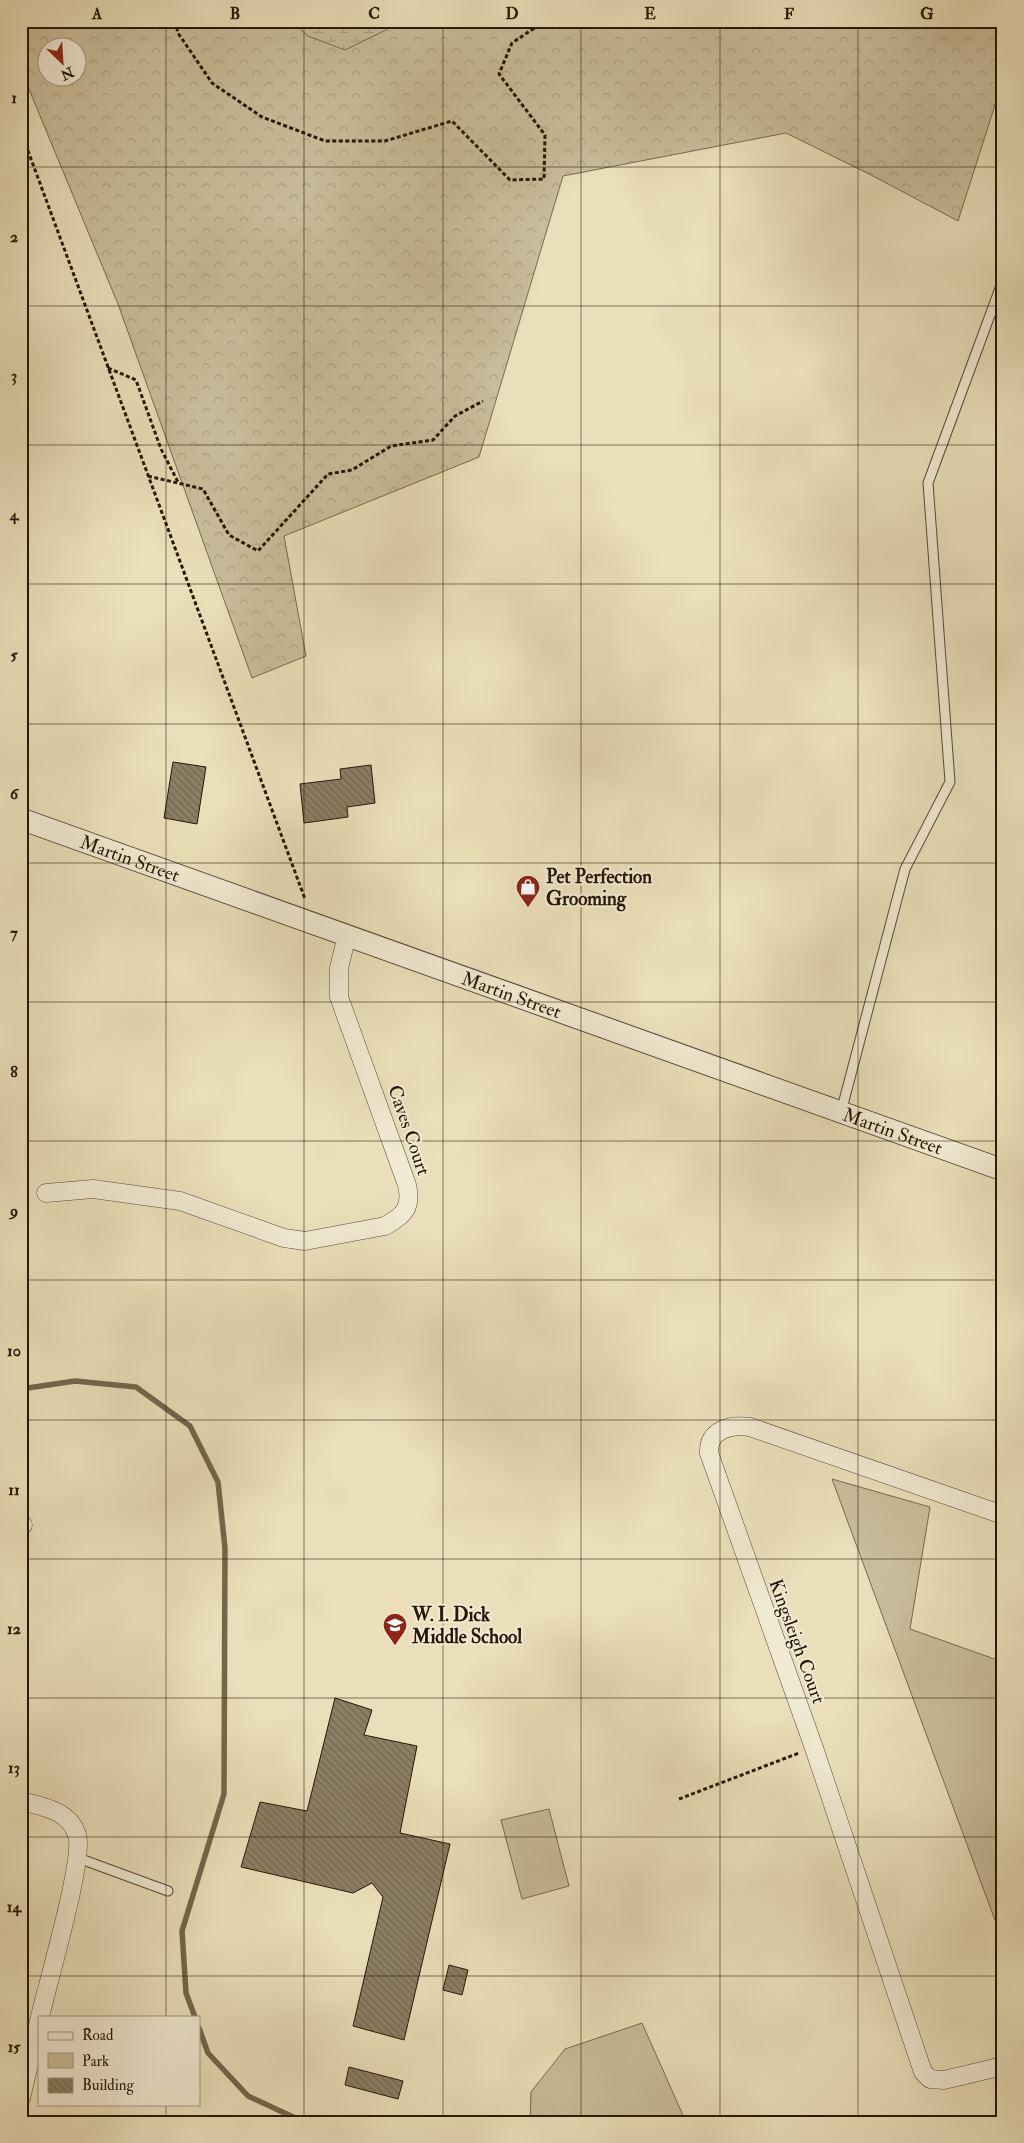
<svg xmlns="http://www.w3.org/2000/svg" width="1024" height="2143" font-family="'IM FELL Double Pica',serif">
  <defs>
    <pattern id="forest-crowns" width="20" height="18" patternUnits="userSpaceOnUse" patternTransform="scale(1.25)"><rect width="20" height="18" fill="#c9bd9b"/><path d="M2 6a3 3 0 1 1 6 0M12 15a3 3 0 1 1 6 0" fill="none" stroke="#ada284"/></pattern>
    <pattern id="wetland-marsh" width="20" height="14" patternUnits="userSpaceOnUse" patternTransform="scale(1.25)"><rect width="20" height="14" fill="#c9bd9b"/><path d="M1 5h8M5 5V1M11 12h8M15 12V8" fill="none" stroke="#ada284"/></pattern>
    <pattern id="building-back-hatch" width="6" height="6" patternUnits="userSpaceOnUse" patternTransform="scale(1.25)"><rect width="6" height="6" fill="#8c7f64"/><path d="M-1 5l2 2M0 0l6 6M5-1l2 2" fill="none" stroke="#726750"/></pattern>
  </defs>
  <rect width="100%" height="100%" fill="#eadfba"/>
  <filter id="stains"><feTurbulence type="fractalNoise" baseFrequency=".004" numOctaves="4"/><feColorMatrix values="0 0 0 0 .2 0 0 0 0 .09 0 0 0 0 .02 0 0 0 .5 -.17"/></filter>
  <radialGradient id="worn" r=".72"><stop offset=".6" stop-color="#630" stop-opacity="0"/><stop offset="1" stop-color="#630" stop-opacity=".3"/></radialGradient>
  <!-- forest -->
  <path fill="url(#forest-crowns)" stroke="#786a50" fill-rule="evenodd" d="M 21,21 L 1003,21 L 1003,80 L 958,221 L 871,175 L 786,133 L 563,176 L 479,457 L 284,536 L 306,656 L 252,678 L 118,304 L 21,70 ZM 48,48 L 78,48 L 78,78 L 48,78 Z"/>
  <!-- wetland -->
  <path fill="url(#wetland-marsh)" stroke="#786a50" d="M 292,21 L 404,21 L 345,50 L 308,36 Z"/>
  <!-- park -->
  <path fill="#c9bd9b" stroke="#786a50" d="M 832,1479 L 930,1507 L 910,1629 L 1003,1662 L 1003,1942 Z
    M 549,1809 L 569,1886 L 522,1899 L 501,1820 Z
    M 642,2023 L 686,2122 L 530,2122 L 531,2092 L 565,2049 Z"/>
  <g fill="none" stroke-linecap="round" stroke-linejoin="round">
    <!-- stream -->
    <path stroke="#74664d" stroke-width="5.5" d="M 21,1389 L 75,1381 L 136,1387 L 190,1426 L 218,1482 L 225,1548 L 224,1794 L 182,1931 L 186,1993 L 195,2017
      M 199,2028 L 208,2053 L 248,2096 L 304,2122"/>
  </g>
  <!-- building -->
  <path fill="url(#building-back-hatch)" stroke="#271706" d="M 173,762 L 206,767 L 197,824 L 164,818 Z
    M 371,765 L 375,803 L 347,807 L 348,817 L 304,823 L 300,784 L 341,779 L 340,769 Z
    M 335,1698 L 372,1710 L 364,1735 L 417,1746 L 400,1833 L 450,1844 L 404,2040 L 353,2026 L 383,1897 L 372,1883 L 353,1893 L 241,1867 L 260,1802 L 307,1811 Z
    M 449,1965 L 468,1970 L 462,1995 L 443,1990 Z
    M 349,2067 L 403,2081 L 398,2099 L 345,2085 Z"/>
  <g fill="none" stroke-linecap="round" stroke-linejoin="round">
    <defs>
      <path id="service" d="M 841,1112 L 905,869 L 950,782 L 928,483 L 1003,280
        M 78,1858 L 168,1891"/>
      <path id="minor" d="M 46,1193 L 93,1189 L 180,1201 L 284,1238 L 305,1241 L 385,1226 C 405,1215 412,1207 407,1185 L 339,997 L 339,968 L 347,935
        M 1003,1515 L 750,1427 C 730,1424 708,1430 709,1453 L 814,1748 L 923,2072 L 930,2079 L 944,2080 L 1003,2066
        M 21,1525 L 23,1525
        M 21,1801 C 42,1806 70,1811 77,1835 C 85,1858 47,1985 40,2017
        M 21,2098 L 39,2021"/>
      <g id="tertiary">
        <path id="s1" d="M 21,819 L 1003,1170"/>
      </g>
    </defs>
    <!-- service casing -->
    <use href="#service" stroke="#584933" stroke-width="11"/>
    <!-- minor casing -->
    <use href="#minor" stroke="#584933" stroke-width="19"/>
    <!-- tertiary casing -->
    <use href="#tertiary" stroke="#584933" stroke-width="23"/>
    <!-- path -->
    <path stroke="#271706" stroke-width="3" stroke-dasharray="4 2.5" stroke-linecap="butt" d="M 175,21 L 178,33 L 212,83 L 262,117 L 325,141 L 385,141 L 452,121 L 510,180 L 544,179 L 545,135 L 499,74 L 512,43 L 545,21
      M 21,132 L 305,899
      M 108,368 L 136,380 L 161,449 L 178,482
      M 148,476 L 203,489 L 229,535 L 258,551 L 328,474 L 352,470 L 391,446 L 433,440 L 455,416 L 483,401
      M 679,1799 L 799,1753"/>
    <!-- service -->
    <use href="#service" stroke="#f1ead2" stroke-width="9"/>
    <!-- minor -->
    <use href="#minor" stroke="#f1ead2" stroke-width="18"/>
    <!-- tertiary -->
    <use href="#tertiary" stroke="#f1ead2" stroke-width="21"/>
  </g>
  <!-- grid -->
  <path fill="none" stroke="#271706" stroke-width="1" stroke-opacity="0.55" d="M 166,21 L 166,2017M 304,21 L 304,2122M 443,21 L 443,2122M 581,21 L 581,2122M 720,21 L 720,2122M 858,21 L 858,2122M 21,167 L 1003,167M 21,306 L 1003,306M 21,445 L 1003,445M 21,584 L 1003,584M 21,724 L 1003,724M 21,863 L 1003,863M 21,1002 L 1003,1002M 21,1141 L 1003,1141M 21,1280 L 1003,1280M 21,1420 L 1003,1420M 21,1559 L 1003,1559M 21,1698 L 1003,1698M 21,1837 L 1003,1837M 21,1976 L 1003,1976M 166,2104 L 166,2122"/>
  <!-- icons -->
  <defs>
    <symbol id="shop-pin" viewBox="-11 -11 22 30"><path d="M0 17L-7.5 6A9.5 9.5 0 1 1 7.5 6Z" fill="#8f2418" stroke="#f1ead2"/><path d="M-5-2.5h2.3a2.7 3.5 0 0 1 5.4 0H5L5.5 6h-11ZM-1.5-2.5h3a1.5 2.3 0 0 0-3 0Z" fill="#fff"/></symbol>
    <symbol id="school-pin" viewBox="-11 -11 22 30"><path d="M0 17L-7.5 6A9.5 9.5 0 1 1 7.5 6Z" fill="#8f2418" stroke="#f1ead2"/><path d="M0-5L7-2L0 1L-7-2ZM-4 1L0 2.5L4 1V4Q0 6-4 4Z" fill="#fff"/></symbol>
  </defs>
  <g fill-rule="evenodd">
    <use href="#shop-pin" x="514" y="873" width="28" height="38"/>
    <use href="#school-pin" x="381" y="1611" width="28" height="38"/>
  </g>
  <g text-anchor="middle" stroke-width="4" stroke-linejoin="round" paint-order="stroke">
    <!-- street labels -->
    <g font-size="19" fill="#271706" stroke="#f1ead2">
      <text dy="7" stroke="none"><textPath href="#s1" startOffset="116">Martin Street</textPath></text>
      <text dy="7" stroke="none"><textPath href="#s1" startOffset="521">Martin Street</textPath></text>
      <text transform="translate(410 1130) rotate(71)" y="7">Caves Court</text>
      <text dy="7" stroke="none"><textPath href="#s1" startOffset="926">Martin Street</textPath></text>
      <text transform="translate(798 1641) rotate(70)" y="7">Kingsleigh Court</text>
    </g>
    <!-- poi labels -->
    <g font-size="19" font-weight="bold" fill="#271706" stroke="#f1ead2" text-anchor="start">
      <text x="546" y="883">Pet Perfection<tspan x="546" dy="22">Grooming</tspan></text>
      <text x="412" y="1621">W. I. Dick<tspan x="412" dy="22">Middle School</tspan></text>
    </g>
  </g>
  <!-- margin -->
  <rect width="1024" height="2143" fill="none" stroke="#eadfba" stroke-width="55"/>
  <!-- legend -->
  <rect x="38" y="2016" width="162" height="90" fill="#f1ead2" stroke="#a09680"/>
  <rect x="48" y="2032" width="25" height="8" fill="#f1ead2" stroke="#a09680"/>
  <text x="82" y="2040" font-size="15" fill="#271706">Road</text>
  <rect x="48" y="2053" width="25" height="15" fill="#c9bd9b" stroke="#a09680"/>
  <text x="82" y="2066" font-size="15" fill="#271706">Park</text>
  <rect x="48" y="2078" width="25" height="15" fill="url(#building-back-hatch)" stroke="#a09680"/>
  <text x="82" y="2090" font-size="15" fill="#271706">Building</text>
  <!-- north arrow -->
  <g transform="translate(62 62) rotate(155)"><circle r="24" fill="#f1ead2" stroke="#a09680"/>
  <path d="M0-4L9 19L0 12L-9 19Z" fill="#8f2418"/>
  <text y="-8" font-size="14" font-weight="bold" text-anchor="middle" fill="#271706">N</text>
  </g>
  <rect x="28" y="28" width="968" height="2088" fill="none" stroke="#271706" stroke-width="2"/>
  <g font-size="16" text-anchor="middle" font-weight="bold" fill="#271706">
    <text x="97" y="19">A</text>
    <text x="235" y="19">B</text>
    <text x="374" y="19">C</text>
    <text x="512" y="19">D</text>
    <text x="650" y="19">E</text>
    <text x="789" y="19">F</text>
    <text x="927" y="19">G</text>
    <text x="14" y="103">1</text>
    <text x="14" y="242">2</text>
    <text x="14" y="381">3</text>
    <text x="14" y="520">4</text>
    <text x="14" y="660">5</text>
    <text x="14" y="799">6</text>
    <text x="14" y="938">7</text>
    <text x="14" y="1077">8</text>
    <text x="14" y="1216">9</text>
    <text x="14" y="1356">10</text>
    <text x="14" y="1495">11</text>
    <text x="14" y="1634">12</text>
    <text x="14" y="1773">13</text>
    <text x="14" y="1912">14</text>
    <text x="14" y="2052">15</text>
  </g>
  <rect width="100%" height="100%" filter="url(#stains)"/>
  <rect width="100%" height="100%" fill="url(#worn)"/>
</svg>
